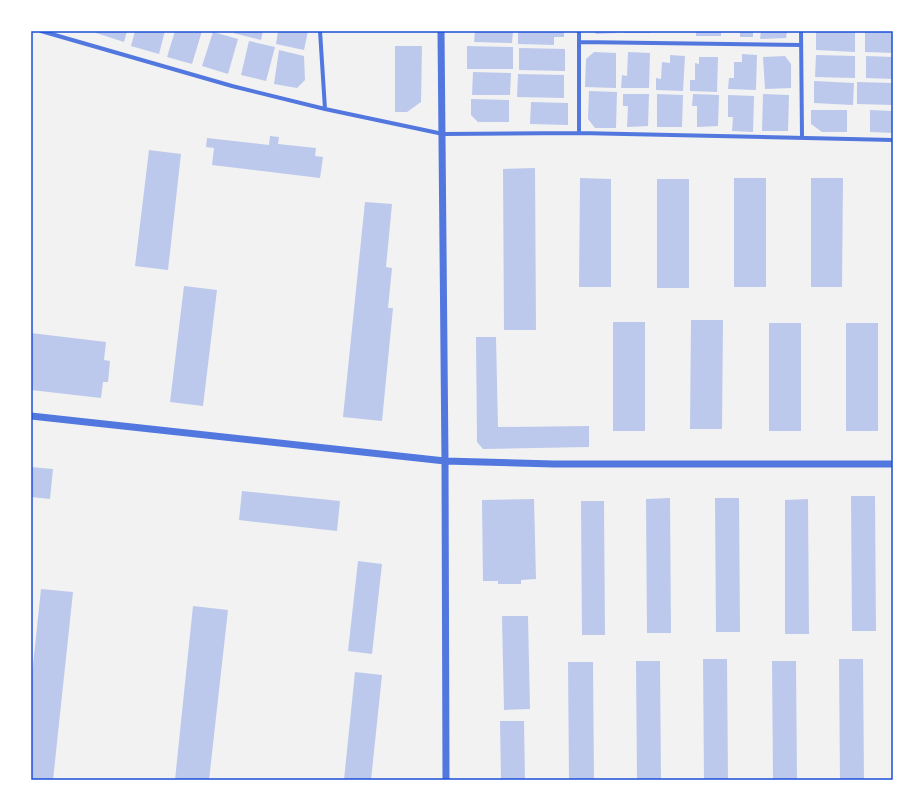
<svg xmlns="http://www.w3.org/2000/svg" width="924" height="811" font-family="Inter,sans-serif">
  <rect width="100%" height="100%" fill="#f2f2f2"/>
  <!-- building -->
  <path fill="#bdc9ec" d="M 97,31 L 127,31 L 124,42 L 96,33 Z
    M 135,31 L 165,31 L 159,54 L 131,46 Z
    M 175,31 L 202,31 L 192,64 L 167,57 Z
    M 234,31 L 263,31 L 261,40 L 233,33 Z
    M 278,31 L 308,31 L 304,50 L 276,44 Z
    M 475,31 L 513,31 L 512,43 L 474,42 Z
    M 518,31 L 564,31 L 564,37 L 554,37 L 554,45 L 518,44 Z
    M 594,31 L 617,31 L 617,33 L 596,34 Z
    M 624,31 L 650,31 L 650,33 L 624,33 Z
    M 696,31 L 721,31 L 721,36 L 696,36 Z
    M 740,31 L 753,31 L 753,37 L 740,37 Z
    M 761,31 L 787,31 L 786,38 L 760,39 Z
    M 816,31 L 855,31 L 855,52 L 816,50 Z
    M 865,31 L 893,31 L 893,53 L 865,52 Z
    M 213,32 L 238,39 L 228,74 L 202,66 Z
    M 249,41 L 275,47 L 266,81 L 241,75 Z
    M 395,46 L 422,46 L 421,102 L 407,112 L 395,112 Z
    M 467,46 L 513,47 L 513,69 L 467,69 Z
    M 519,48 L 565,49 L 565,71 L 519,70 Z
    M 279,50 L 304,56 L 305,80 L 297,88 L 274,84 Z
    M 594,52 L 616,53 L 616,88 L 585,87 L 586,59 Z
    M 628,52 L 650,53 L 649,88 L 621,88 L 622,75 L 627,76 Z
    M 742,54 L 757,55 L 756,90 L 728,89 L 729,78 L 734,78 L 734,62 L 742,62 Z
    M 670,55 L 685,56 L 683,91 L 656,90 L 656,78 L 661,79 L 662,62 L 670,63 Z
    M 816,55 L 855,56 L 855,78 L 815,77 Z
    M 785,56 L 791,64 L 791,88 L 765,89 L 763,57 Z
    M 866,56 L 893,57 L 893,79 L 866,78 Z
    M 699,57 L 718,57 L 717,92 L 690,91 L 690,80 L 695,80 L 695,63 L 699,64 Z
    M 473,72 L 511,73 L 510,95 L 472,95 Z
    M 518,74 L 564,75 L 564,98 L 517,97 Z
    M 814,81 L 854,83 L 853,105 L 814,103 Z
    M 857,82 L 893,83 L 893,105 L 857,104 Z
    M 589,91 L 617,92 L 616,128 L 595,128 L 588,119 Z
    M 623,94 L 649,94 L 648,126 L 627,127 L 628,106 L 623,106 Z
    M 657,94 L 683,95 L 682,127 L 657,127 Z
    M 693,94 L 719,95 L 718,126 L 697,127 L 697,106 L 692,106 Z
    M 763,94 L 789,95 L 788,131 L 762,131 Z
    M 728,95 L 754,96 L 753,132 L 732,131 L 733,117 L 728,117 Z
    M 471,99 L 509,100 L 509,122 L 478,122 L 471,115 Z
    M 531,102 L 568,103 L 568,125 L 530,124 Z
    M 811,110 L 847,110 L 847,132 L 822,132 L 811,124 Z
    M 870,110 L 893,111 L 893,133 L 870,132 Z
    M 270,136 L 279,137 L 278,144 L 316,148 L 315,156 L 323,157 L 320,178 L 212,165 L 214,148 L 206,147 L 207,138 L 269,145 Z
    M 149,150 L 181,154 L 168,270 L 135,266 Z
    M 535,168 L 536,330 L 504,330 L 503,169 Z
    M 580,178 L 611,179 L 611,287 L 579,287 Z
    M 734,178 L 766,178 L 766,287 L 734,287 Z
    M 811,178 L 843,178 L 842,287 L 811,287 Z
    M 657,179 L 689,179 L 689,288 L 657,288 Z
    M 365,202 L 392,204 L 386,267 L 392,268 L 388,308 L 393,308 L 382,421 L 343,417 Z
    M 184,286 L 217,290 L 203,406 L 170,402 Z
    M 691,320 L 723,320 L 722,429 L 690,429 Z
    M 613,322 L 645,322 L 645,431 L 613,431 Z
    M 769,323 L 801,323 L 801,431 L 769,431 Z
    M 846,323 L 878,323 L 878,431 L 846,431 Z
    M 31,333 L 106,342 L 104,360 L 110,361 L 108,382 L 103,382 L 101,398 L 31,390 Z
    M 476,337 L 496,337 L 498,427 L 589,426 L 589,447 L 483,449 L 477,442 Z
    M 31,467 L 53,469 L 50,499 L 31,497 Z
    M 242,491 L 340,501 L 337,531 L 239,520 Z
    M 851,496 L 875,496 L 876,631 L 852,631 Z
    M 670,498 L 671,633 L 647,633 L 646,499 Z
    M 715,498 L 739,498 L 740,632 L 716,632 Z
    M 534,499 L 536,579 L 521,580 L 521,584 L 498,584 L 498,581 L 483,581 L 482,500 Z
    M 808,499 L 809,634 L 785,634 L 785,500 Z
    M 581,501 L 604,501 L 605,635 L 582,635 Z
    M 358,561 L 382,564 L 372,654 L 348,651 Z
    M 41,589 L 73,592 L 53,780 L 31,780 L 31,684 Z
    M 193,606 L 228,610 L 209,780 L 175,780 Z
    M 502,616 L 528,616 L 530,709 L 504,710 Z
    M 703,659 L 727,659 L 728,780 L 704,780 Z
    M 839,659 L 863,659 L 864,780 L 840,780 Z
    M 636,661 L 660,661 L 661,780 L 637,780 Z
    M 772,661 L 796,661 L 797,780 L 773,780 Z
    M 568,662 L 593,662 L 594,780 L 569,780 Z
    M 355,672 L 382,675 L 371,780 L 344,780 Z
    M 500,721 L 524,721 L 525,780 L 501,780 Z"/>
  <g fill="none" stroke-linecap="round" stroke-linejoin="round">
    <!-- minor -->
    <path stroke="#5277de" stroke-width="4" d="M 41,31 L 232,86 L 325,109 L 443,134 L 579,133 L 893,140
      M 320,31 L 325,109
      M 579,31 L 579,133
      M 801,31 L 802,137
      M 579,42 L 801,45"/>
    <!-- tertiary -->
    <path stroke="#5277de" stroke-width="7" d="M 441,31 L 445,461 L 446,780
      M 31,416 L 445,461 L 554,464 L 893,464"/>
  </g>
  <!-- border -->
  <rect width="924" height="811" fill="none" stroke="#ffffff" stroke-width="64"/>
  <rect x="32" y="32" width="860" height="747" fill="none" stroke="#1d4ed8" stroke-width="1.5"/>
</svg>
